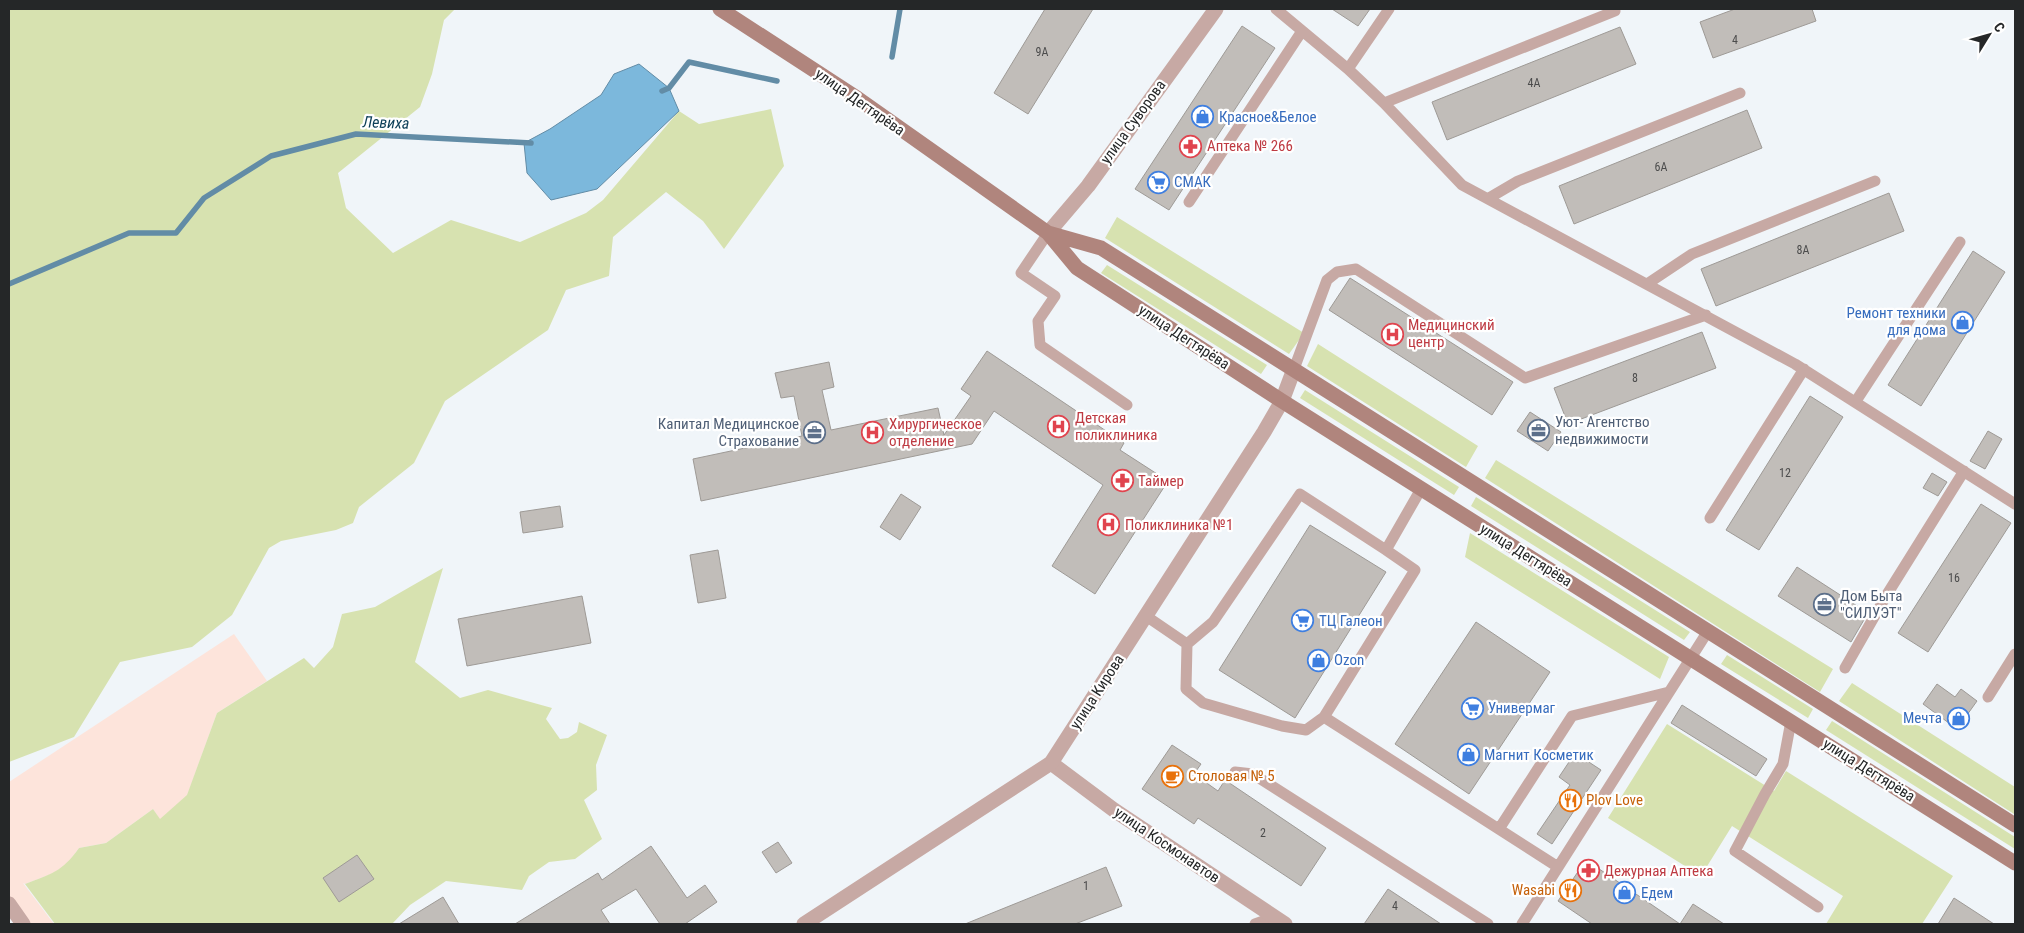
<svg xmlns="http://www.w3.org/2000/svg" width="2024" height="933" font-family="'Roboto Condensed',sans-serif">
  <rect width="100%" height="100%" fill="#f0f5f9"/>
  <!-- industrial -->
  <path fill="#fde4db" d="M 234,634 L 267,681 L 217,713 L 187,796 L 160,820 L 153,809 L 106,843 L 79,848 L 68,863 L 54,873 L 25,884 L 23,883 L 54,924 L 19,924 L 9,910 L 9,782 Z"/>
  <!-- green -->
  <path fill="#d7e2b0" d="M 9,9 L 455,9 L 444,20 L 432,74 L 420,107 L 338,173 L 346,208 L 393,253 L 451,220 L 520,242 L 586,213 L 603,200 L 679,111 L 699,124 L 771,109 L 784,166 L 724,249 L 703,221 L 666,192 L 613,237 L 609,276 L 566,290 L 548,330 L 445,401 L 414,463 L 359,507 L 353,523 L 336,530 L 281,541 L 269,548 L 232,615 L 192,647 L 120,662 L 74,737 L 9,762 Z
    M 1117,217 L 1304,333 L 1289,354 L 1105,238 Z
    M 1107,265 L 1267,365 L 1261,374 L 1101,273 Z
    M 1318,344 L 1478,446 L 1466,467 L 1307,366 Z
    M 1305,390 L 1459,487 L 1454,495 L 1300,398 Z
    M 1496,460 L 1833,669 L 1820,692 L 1485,478 Z
    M 1476,497 L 1690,632 L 1684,640 L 1471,506 Z
    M 1470,533 L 1669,657 L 1660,679 L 1465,557 Z
    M 443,568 L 415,662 L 460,698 L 488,690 L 552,708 L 546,719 L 560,739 L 568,738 L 577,732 L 579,722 L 607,735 L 596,765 L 597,790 L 584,800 L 602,839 L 575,859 L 549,862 L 529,876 L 522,890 L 446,881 L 410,905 L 392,924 L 55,924 L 25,884 C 51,874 62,872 79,848 L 106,843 L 153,809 L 160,819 L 187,795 L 217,713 L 304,658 L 314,668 L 333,647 L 342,614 L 375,607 Z
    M 1727,655 L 1813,709 L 1808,718 L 1721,664 Z
    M 1852,683 L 2015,787 L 2014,814 L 1839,701 Z
    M 1832,721 L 2015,837 L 2015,849 L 1826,730 Z
    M 1667,724 L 1774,791 L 1786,771 L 1953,876 L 1922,924 L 1826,924 L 1843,896 L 1732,826 L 1701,876 L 1608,818 Z"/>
  <!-- water -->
  <path fill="#7cb8dc" stroke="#628ca6" d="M 639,64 L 669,88 L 679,111 L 597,189 L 551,200 L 527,173 L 524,143 L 550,129 L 601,95 L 614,74 Z"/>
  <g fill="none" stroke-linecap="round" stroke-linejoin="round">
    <!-- stream -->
    <path stroke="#628ca6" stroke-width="5.5" d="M 892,57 L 900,9
      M 662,91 L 669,88 L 689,62 L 777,81
      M 9,284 L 129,233 L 176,233 L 204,198 L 271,156 L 356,134 L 531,143"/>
  </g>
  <!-- building -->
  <path fill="#c1bdb9" stroke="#9e9a96" d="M 1045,9 L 1093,9 L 1028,114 L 994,93 Z
    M 1332,9 L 1370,9 L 1358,26 Z
    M 1735,9 L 1812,9 L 1816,21 L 1713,58 L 1700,22 Z
    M 1242,26 L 1275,48 L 1169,210 L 1135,189 Z
    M 1620,27 L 1636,64 L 1447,140 L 1432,102 Z
    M 1747,110 L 1762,148 L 1574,224 L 1559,186 Z
    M 1889,193 L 1904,231 L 1716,306 L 1701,269 Z
    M 1973,251 L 2005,272 L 1921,406 L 1888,385 Z
    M 1350,278 L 1513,382 L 1492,415 L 1329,310 Z
    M 1702,332 L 1716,368 L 1568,424 L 1554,388 Z
    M 987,351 L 1124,443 L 1120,450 L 1168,481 L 1095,594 L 1052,566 L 1103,485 L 994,411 L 972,444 L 701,501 L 693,459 L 802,436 L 794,396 L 781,398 L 775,373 L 829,362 L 834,387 L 822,390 L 831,430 L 938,408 L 944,435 L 971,396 L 961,389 Z
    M 1810,396 L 1843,417 L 1759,550 L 1726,530 Z
    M 1530,412 L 1561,432 L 1548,451 L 1517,431 Z
    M 1988,431 L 2002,439 L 1985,469 L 1970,461 Z
    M 1932,473 L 1947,482 L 1938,496 L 1923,488 Z
    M 901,494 L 921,507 L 900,540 L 880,527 Z
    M 1981,504 L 2011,523 L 1928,652 L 1898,633 Z
    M 560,506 L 563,527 L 523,533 L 520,512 Z
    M 1310,525 L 1386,572 L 1295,718 L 1219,670 Z
    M 718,550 L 726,598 L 698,603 L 690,555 Z
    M 1797,567 L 1868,613 L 1851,642 L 1778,596 Z
    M 582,596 L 591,643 L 467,666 L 458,619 Z
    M 1476,622 L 1550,672 L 1469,794 L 1395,744 Z
    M 1937,684 L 1955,697 L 1961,689 L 1977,701 L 1957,729 L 1923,704 Z
    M 1682,705 L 1767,759 L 1756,776 L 1671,723 Z
    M 1172,745 L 1201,764 L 1194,774 L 1218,791 L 1225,780 L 1326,848 L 1301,886 L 1198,818 L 1194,824 L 1142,789 Z
    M 1575,753 L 1601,770 L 1552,844 L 1537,834 L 1570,785 L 1559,777 Z
    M 778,842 L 792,863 L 776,873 L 762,852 Z
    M 651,846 L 687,898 L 705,885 L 717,902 L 685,924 L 660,924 L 636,889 L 601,910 L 610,924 L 515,924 L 598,873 L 602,880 Z
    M 357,855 L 374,879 L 339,902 L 323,878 Z
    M 1586,860 L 1680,924 L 1693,904 L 1724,924 L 1592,924 L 1558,901 Z
    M 1106,867 L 1122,906 L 1075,924 L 965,924 Z
    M 1388,889 L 1441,924 L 1364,924 Z
    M 443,897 L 459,924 L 399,924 Z
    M 1954,898 L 1994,924 L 1938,924 Z"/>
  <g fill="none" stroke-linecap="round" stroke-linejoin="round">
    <!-- service -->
    <path stroke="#c7a9a4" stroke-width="11" d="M 1276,9 L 1348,69 L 1384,103 L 1462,185 L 1795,364 L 2015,504
      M 1348,69 L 1389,9
      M 1384,103 L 1615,11
      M 1489,198 L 1518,181 L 1740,93
      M 1189,202 L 1302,31
      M 1048,233 L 1021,273 L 1055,296 L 1038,321 L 1040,345 L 1127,405
      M 1647,284 L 1692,254 L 1875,181
      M 1294,369 L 1327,280 L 1337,272 L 1356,269 L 1525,378 L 1706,315
      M 1856,401 L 1960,242
      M 1710,518 L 1804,369
      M 1386,550 L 1415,570 L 1324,717 L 1558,867
      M 1146,616 L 1187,644
      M 1845,668 L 1886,596 L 1964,471
      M 1988,697 L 2015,654
      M 1324,717 L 1306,730 L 1282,726 L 1203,703 L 1186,689 L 1187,644 L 1213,622 L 1300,494 L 1386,550 L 1421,489
      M 1791,721 L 1783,764 L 1765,794 L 1735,851 L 1818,907
      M 1235,772 L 1253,774 L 1488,924
      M 1499,829 L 1572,716 L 1669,692
      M 1255,924 L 1274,917
      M 1522,924 L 1708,631"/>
    <!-- minor -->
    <path stroke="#c7a9a4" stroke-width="15" d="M 1048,233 L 1088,186 L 1216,9
      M 1051,763 L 1114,810 L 1285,924
      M 9,904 L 23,924"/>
    <!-- tertiary -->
    <path stroke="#c7a9a4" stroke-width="15" d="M 804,924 L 1051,763 L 1264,432 L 1282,401 L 1294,369"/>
    <!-- secondary -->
    <path stroke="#b0857d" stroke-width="15" d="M 720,9 L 857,98 L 1048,233 L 1077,268 L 1282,401 L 2015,863
      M 1048,233 L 1101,248 L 2015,825"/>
  </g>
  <!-- icons -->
  <defs>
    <symbol id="shop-ring" viewBox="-11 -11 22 22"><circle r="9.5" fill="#fff" stroke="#3f7fe0" stroke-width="1.5"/><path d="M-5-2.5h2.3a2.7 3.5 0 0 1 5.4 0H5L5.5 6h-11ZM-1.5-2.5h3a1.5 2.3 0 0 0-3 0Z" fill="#3f7fe0"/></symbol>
    <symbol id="pharmacy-ring" viewBox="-11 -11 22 22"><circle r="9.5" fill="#fff" stroke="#e0444e" stroke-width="1.5"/><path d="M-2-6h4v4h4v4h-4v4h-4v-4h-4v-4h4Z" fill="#e0444e"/></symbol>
    <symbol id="supermarket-ring" viewBox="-11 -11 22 22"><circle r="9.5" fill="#fff" stroke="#3f7fe0" stroke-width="1.5"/><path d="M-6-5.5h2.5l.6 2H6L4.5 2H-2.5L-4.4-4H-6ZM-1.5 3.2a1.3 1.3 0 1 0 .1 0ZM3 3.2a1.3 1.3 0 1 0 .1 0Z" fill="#3f7fe0"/></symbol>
    <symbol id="hospital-ring" viewBox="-11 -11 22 22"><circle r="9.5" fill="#fff" stroke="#e0444e" stroke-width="1.5"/><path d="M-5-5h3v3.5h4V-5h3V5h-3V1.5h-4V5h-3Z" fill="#e0444e"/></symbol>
    <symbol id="office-ring" viewBox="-11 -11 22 22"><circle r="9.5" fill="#fff" stroke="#5c6f8a" stroke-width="1.5"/><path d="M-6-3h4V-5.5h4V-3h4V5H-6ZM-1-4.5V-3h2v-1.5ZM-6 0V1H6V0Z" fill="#5c6f8a"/></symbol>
    <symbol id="cafe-ring" viewBox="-11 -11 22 22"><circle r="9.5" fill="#fff" stroke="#e8710a" stroke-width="1.5"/><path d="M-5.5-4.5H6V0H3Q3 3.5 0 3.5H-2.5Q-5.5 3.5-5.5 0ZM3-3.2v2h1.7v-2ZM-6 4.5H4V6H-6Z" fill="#e8710a"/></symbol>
    <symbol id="restaurant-ring" viewBox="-11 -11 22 22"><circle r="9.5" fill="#fff" stroke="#e8710a" stroke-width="1.5"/><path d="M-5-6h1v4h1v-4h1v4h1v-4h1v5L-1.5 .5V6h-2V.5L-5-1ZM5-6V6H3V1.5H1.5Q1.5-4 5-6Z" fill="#e8710a"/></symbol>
  </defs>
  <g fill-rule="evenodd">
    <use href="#shop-ring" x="1190" y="104" width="25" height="25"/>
    <use href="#pharmacy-ring" x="1178" y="134" width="25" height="25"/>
    <use href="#supermarket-ring" x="1146" y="170" width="25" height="25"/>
    <use href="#shop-ring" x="1950" y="310" width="25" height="25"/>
    <use href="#hospital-ring" x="1380" y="322" width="25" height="25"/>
    <use href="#hospital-ring" x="1046" y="414" width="25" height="25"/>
    <use href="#office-ring" x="1526" y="418" width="25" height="25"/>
    <use href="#office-ring" x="802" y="420" width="25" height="25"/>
    <use href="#hospital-ring" x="860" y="420" width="25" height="25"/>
    <use href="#pharmacy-ring" x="1110" y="468" width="25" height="25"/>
    <use href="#hospital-ring" x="1096" y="512" width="25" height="25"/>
    <use href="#office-ring" x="1812" y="592" width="25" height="25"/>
    <use href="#supermarket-ring" x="1290" y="608" width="25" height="25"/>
    <use href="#shop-ring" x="1306" y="648" width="25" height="25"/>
    <use href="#supermarket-ring" x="1460" y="696" width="25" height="25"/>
    <use href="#shop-ring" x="1946" y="706" width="25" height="25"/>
    <use href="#shop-ring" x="1456" y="742" width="25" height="25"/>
    <use href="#cafe-ring" x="1160" y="764" width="25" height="25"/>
    <use href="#restaurant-ring" x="1558" y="788" width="25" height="25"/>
    <use href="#pharmacy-ring" x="1576" y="858" width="25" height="25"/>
    <use href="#restaurant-ring" x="1558" y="878" width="25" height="25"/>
    <use href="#shop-ring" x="1612" y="880" width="25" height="25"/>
  </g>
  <g text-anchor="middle" stroke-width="4.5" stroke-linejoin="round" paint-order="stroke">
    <!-- number labels -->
    <g font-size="12" fill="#4c4c4c">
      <text x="1735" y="44">4</text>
      <text x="1042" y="56">9А</text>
      <text x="1534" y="87">4А</text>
      <text x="1661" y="171">6А</text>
      <text x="1803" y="254">8А</text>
      <text x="1635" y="382">8</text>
      <text x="1785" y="477">12</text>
      <text x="1954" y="582">16</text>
      <text x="1263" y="837">2</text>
      <text x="1086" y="890">1</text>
      <text x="1395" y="910">4</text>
    </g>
    <!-- street labels -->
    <g font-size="15" fill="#252728" stroke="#fff">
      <text transform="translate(860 102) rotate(35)" y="5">улица Дегтярёва</text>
      <text transform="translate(1133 122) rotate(-54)" y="5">улица Суворова</text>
      <text transform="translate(1184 337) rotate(33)" y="5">улица Дегтярёва</text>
      <text transform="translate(1526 555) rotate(32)" y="5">улица Дегтярёва</text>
      <text transform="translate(1097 692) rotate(-57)" y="5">улица Кирова</text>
      <text transform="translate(1869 770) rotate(32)" y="5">улица Дегтярёва</text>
      <text transform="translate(1167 845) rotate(34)" y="5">улица Космонавтов</text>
    </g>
    <!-- shop labels -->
    <g font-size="15" fill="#366cbe" stroke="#fff" text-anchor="start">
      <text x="1219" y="122">Красное&amp;Белое</text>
      <text x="1174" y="187">СМАК</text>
      <text x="1946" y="318" text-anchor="end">Ремонт техники<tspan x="1946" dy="17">для дома</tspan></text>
      <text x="1319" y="626">ТЦ Галеон</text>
      <text x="1334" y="665">Ozon</text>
      <text x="1488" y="713">Универмаг</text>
      <text x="1942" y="723" text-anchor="end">Мечта</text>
      <text x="1484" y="760">Магнит Косметик</text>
      <text x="1641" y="898">Едем</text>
    </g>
    <!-- health labels -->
    <g font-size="15" fill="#be3a42" stroke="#fff" text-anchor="start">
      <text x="1207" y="151">Аптека № 266</text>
      <text x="1408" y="330">Медицинский<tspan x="1408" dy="17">центр</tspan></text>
      <text x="1075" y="423">Детская<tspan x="1075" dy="17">поликлиника</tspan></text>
      <text x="889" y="429">Хирургическое<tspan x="889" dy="17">отделение</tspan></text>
      <text x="1138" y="486">Таймер</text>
      <text x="1125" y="530">Поликлиника №1</text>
      <text x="1604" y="876">Дежурная Аптека</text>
    </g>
    <!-- service labels -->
    <g font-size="15" fill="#4e5e75" stroke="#fff" text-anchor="start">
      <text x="1555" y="427">Уют- Агентство<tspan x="1555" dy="17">недвижимости</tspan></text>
      <text x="799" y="429" text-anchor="end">Капитал Медицинское<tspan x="799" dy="17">Страхование</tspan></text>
      <text x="1840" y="601">Дом Быта<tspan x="1840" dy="17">"СИЛУЭТ"</tspan></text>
    </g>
    <!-- food labels -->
    <g font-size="15" fill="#c56008" stroke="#fff" text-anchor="start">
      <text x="1188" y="781">Столовая № 5</text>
      <text x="1586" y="805">Plov Love</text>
      <text x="1555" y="895" text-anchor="end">Wasabi</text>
    </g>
    <!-- water labels -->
    <g font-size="16" font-style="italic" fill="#0e4059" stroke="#fff">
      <text transform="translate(386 122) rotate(2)" y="6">Левиха</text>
    </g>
  </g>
  <!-- border -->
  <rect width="2024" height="933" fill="none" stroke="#252728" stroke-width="20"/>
  <!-- north arrow -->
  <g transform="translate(1989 35) rotate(53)" stroke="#ffffff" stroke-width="4" paint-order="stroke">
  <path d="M0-4L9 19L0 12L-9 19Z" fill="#252728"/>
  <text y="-8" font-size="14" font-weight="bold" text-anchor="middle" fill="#252728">С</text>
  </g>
</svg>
